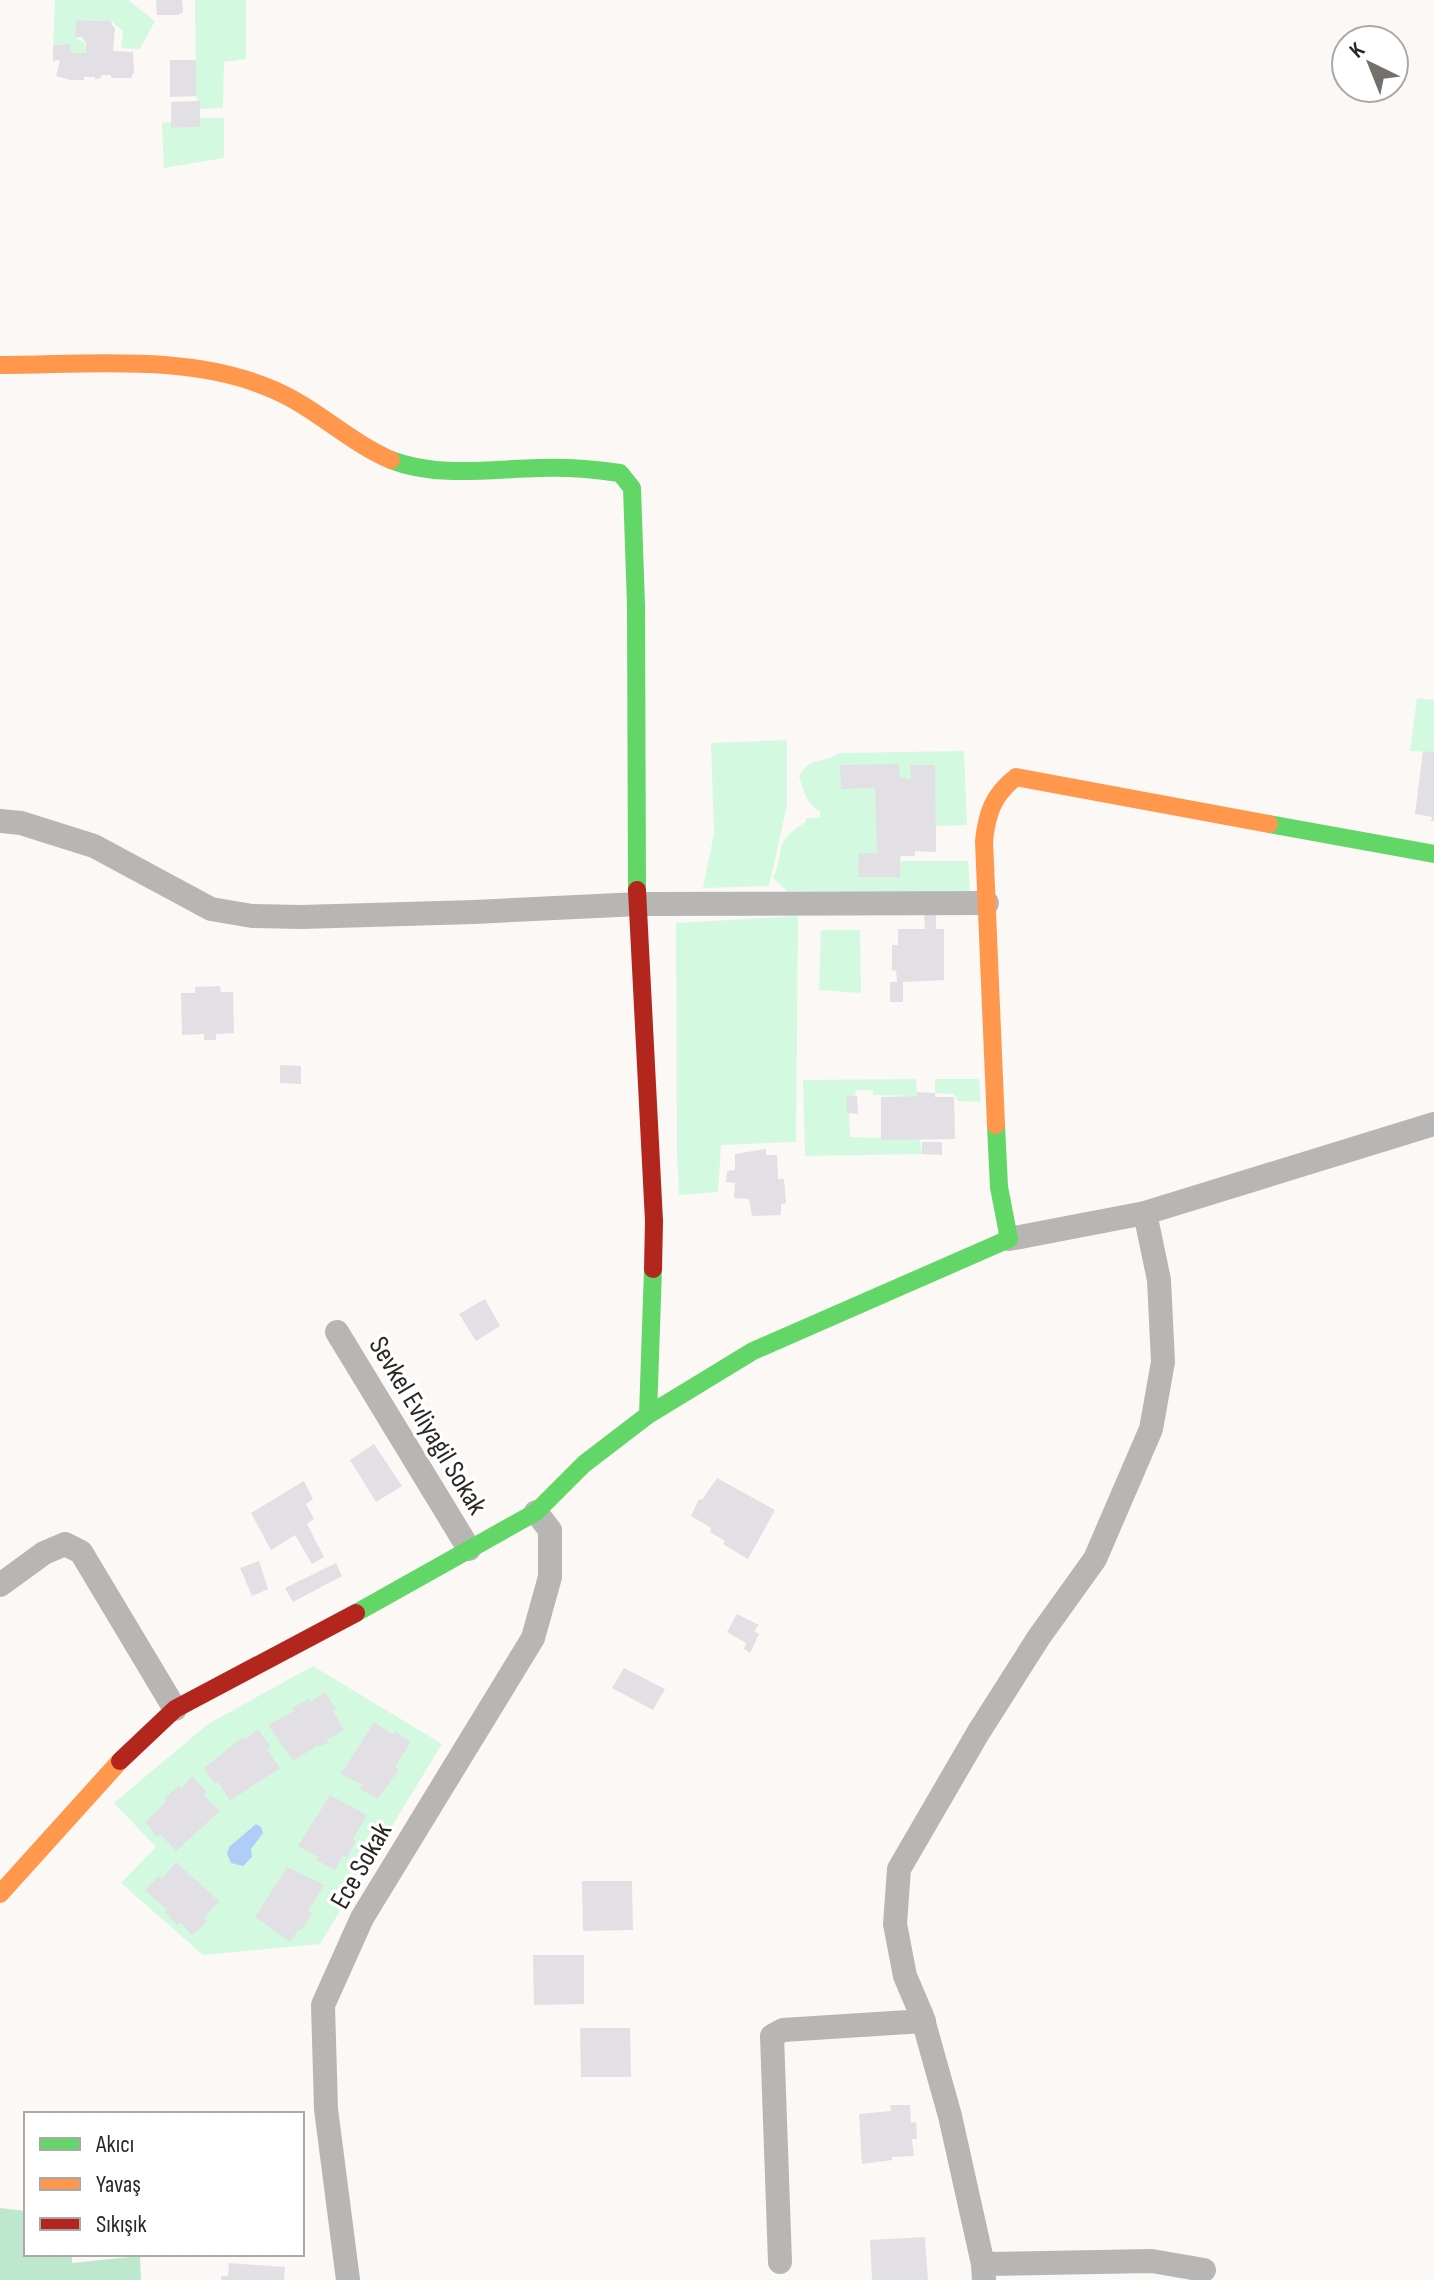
<svg xmlns="http://www.w3.org/2000/svg" width="1434" height="2280" font-family="'Sofia Sans Condensed',sans-serif">
  <rect width="100%" height="100%" fill="#fbf8f5"/>
  <!-- green -->
  <path fill="#d3fae1" d="M 55,0 L 128,0 L 155,21 L 140,49 L 121,48 L 123,31 L 111,21 L 76,20 L 75,38 L 85,42 L 86,53 L 71,53 L 70,44 L 53,45 Z
    M 195,0 L 246,0 L 246,59 L 224,62 L 223,108 L 200,109 L 196,96 Z
    M 200,118 L 224,118 L 224,158 L 164,168 L 162,123 L 171,122 L 172,128 L 200,127 Z
    M 1417,698 L 1434,700 L 1434,752 L 1410,751 Z
    M 787,740 L 787,805 L 769,886 L 703,888 L 714,834 L 711,743 Z
    M 964,751 L 967,825 L 936,826 L 936,850 L 915,851 L 915,856 L 901,856 L 900,861 L 968,861 L 970,892 L 787,891 L 773,878 C 787,848 771,843 806,822 L 806,818 L 820,818 L 820,811 C 807,805 803,789 799,776 C 811,754 825,765 839,753 Z
    M 798,916 L 796,1142 L 721,1145 L 718,1192 L 679,1195 L 677,1154 L 676,923 Z
    M 821,930 L 860,930 L 861,993 L 819,990 Z
    M 916,1079 L 917,1096 L 873,1095 L 873,1090 L 856,1090 L 855,1096 L 847,1096 L 847,1112 L 849,1113 L 850,1137 L 920,1139 L 922,1154 L 805,1156 L 803,1080 Z
    M 935,1079 L 979,1079 L 981,1102 L 958,1101 L 954,1094 L 935,1093 Z
    M 313,1666 L 442,1744 L 320,1944 L 203,1955 L 121,1883 L 156,1847 L 114,1803 L 208,1724 Z"/>
  <!-- forest -->
  <path fill="#bee8ce" d="M 0,2208 L 26,2211 L 26,2254 L 72,2254 L 72,2263 L 140,2256 L 141,2280 L 0,2280 Z"/>
  <!-- water -->
  <path fill="#afcdf6" d="M 256,1824 L 261,1827 L 263,1833 L 251,1849 L 252,1857 L 243,1866 L 231,1863 L 227,1854 L 229,1847 Z"/>
  <!-- building -->
  <path fill="#e2e0e4" d="M 156,0 L 182,0 L 183,12 L 178,15 L 157,15 Z
    M 76,20 L 111,21 L 113,27 L 115,27 L 113,51 L 133,52 L 134,72 L 131,78 L 111,78 L 111,75 L 102,75 L 101,78 L 95,79 L 95,77 L 84,77 L 84,80 L 70,80 L 56,76 L 60,60 L 53,61 L 53,45 L 70,44 L 71,53 L 86,53 L 86,42 L 81,37 L 75,38 Z
    M 170,60 L 196,60 L 196,96 L 170,97 Z
    M 200,101 L 200,127 L 171,128 L 171,102 Z
    M 1423,751 L 1434,752 L 1434,821 L 1431,821 L 1432,817 L 1415,814 Z
    M 899,764 L 900,778 L 911,779 L 910,765 L 935,765 L 936,852 L 915,851 L 915,856 L 900,856 L 900,877 L 858,877 L 859,853 L 877,853 L 875,788 L 841,789 L 840,765 Z
    M 924,913 L 936,913 L 936,929 L 944,929 L 944,980 L 903,982 L 903,1002 L 890,1002 L 890,982 L 897,982 L 896,971 L 892,970 L 892,945 L 898,945 L 898,929 L 925,929 Z
    M 220,986 L 221,992 L 233,992 L 234,1033 L 216,1034 L 216,1040 L 204,1040 L 204,1034 L 182,1035 L 181,993 L 195,993 L 195,987 Z
    M 280,1065 L 301,1066 L 301,1084 L 280,1083 Z
    M 917,1092 L 935,1093 L 935,1097 L 954,1097 L 955,1139 L 881,1140 L 881,1097 L 917,1096 Z
    M 846,1096 L 857,1096 L 858,1114 L 847,1113 Z
    M 922,1142 L 942,1142 L 942,1155 L 922,1154 Z
    M 766,1149 L 766,1155 L 777,1155 L 778,1179 L 784,1179 L 786,1203 L 781,1204 L 781,1215 L 752,1216 L 749,1199 L 734,1198 L 735,1183 L 726,1182 L 727,1171 L 735,1170 L 735,1154 Z
    M 485,1299 L 500,1326 L 476,1341 L 459,1314 Z
    M 374,1444 L 402,1486 L 376,1502 L 350,1460 Z
    M 717,1478 L 775,1510 L 748,1559 L 723,1544 L 725,1541 L 710,1532 L 711,1528 L 691,1516 L 699,1499 L 702,1500 Z
    M 304,1481 L 313,1499 L 306,1504 L 314,1519 L 307,1524 L 324,1557 L 312,1564 L 295,1535 L 271,1550 L 251,1513 Z
    M 259,1561 L 268,1589 L 252,1596 L 240,1568 Z
    M 336,1563 L 342,1576 L 293,1602 L 285,1588 Z
    M 737,1614 L 759,1625 L 754,1631 L 759,1634 L 750,1653 L 744,1649 L 746,1643 L 727,1632 Z
    M 624,1668 L 665,1689 L 653,1710 L 612,1688 Z
    M 325,1692 L 336,1709 L 333,1711 L 344,1730 L 327,1740 L 329,1742 L 320,1747 L 318,1745 L 293,1761 L 268,1725 L 294,1711 L 292,1708 L 308,1699 L 311,1702 Z
    M 374,1722 L 393,1734 L 395,1731 L 411,1742 L 395,1767 L 399,1769 L 378,1799 L 360,1789 L 363,1785 L 341,1774 Z
    M 258,1729 L 271,1747 L 267,1750 L 280,1768 L 230,1801 L 218,1782 L 215,1784 L 204,1768 L 243,1737 L 244,1740 Z
    M 192,1776 L 207,1792 L 203,1795 L 220,1811 L 176,1851 L 160,1834 L 157,1837 L 145,1822 L 166,1802 L 164,1799 L 179,1785 L 181,1789 Z
    M 330,1795 L 367,1815 L 353,1839 L 356,1841 L 347,1857 L 343,1856 L 335,1870 L 316,1860 L 318,1857 L 298,1846 Z
    M 176,1862 L 219,1901 L 204,1918 L 207,1922 L 192,1935 L 181,1923 L 177,1925 L 165,1912 L 167,1910 L 145,1890 L 159,1876 L 162,1879 Z
    M 287,1867 L 324,1885 L 308,1911 L 312,1913 L 302,1930 L 299,1929 L 290,1942 L 255,1917 Z
    M 582,1881 L 632,1881 L 633,1930 L 583,1931 Z
    M 533,1955 L 584,1955 L 584,2004 L 534,2005 Z
    M 580,2028 L 630,2028 L 631,2077 L 581,2077 Z
    M 890,2105 L 910,2105 L 911,2123 L 916,2122 L 917,2139 L 912,2139 L 914,2156 L 892,2157 L 892,2160 L 862,2164 L 859,2114 L 891,2111 Z
    M 925,2237 L 928,2280 L 872,2280 L 870,2240 Z
    M 229,2263 L 285,2267 L 284,2280 L 221,2280 L 221,2276 L 228,2276 Z"/>
  <g fill="none" stroke-linecap="round" stroke-linejoin="round">
    <!-- street -->
    <path stroke="#b8b6b4" stroke-width="24" d="M 0,821 L 21,823 L 94,846 L 211,909 L 252,916 L 301,917 L 474,912 L 639,904 L 987,903
      M 1145,1213 L 1434,1124
      M 337,1332 L 469,1549
      M 0,1585 L 44,1553 L 65,1544 L 81,1552 L 175,1709
      M 780,2262 L 772,2036 L 783,2030 L 924,2021
      M 983,2264 L 1152,2261 L 1204,2270
      M 348,2280 L 326,2109 L 323,2005 L 362,1918 L 533,1638 L 550,1577 L 550,1530 L 536,1512
      M 984,2280 L 983,2264 L 950,2116 L 922,2016 L 905,1976 L 895,1924 L 899,1869 L 978,1733 L 1039,1637 L 1095,1559 L 1151,1429 L 1163,1362 L 1159,1280 L 1145,1213 L 1009,1239"/>
    <!-- fast -->
    <path stroke="#63d668" stroke-width="18" d="M 391,460 C 437,478 491,469 539,468 C 567,467 593,469 620,473 L 632,488 L 636,605 L 637,890
      M 1269,824 L 1434,854
      M 648,1415 L 753,1351 L 1009,1239 L 999,1187 L 996,1125
      M 356,1613 L 536,1512 L 584,1464 L 648,1415 L 653,1269"/>
    <!-- slow -->
    <path stroke="#ff974d" stroke-width="18" d="M 0,365 C 89,365 191,353 274,390 C 316,408 349,442 391,460
      M 996,1125 L 984,841 C 987,813 993,795 1016,777 L 1269,824
      M 0,1894 L 120,1761"/>
    <!-- jam -->
    <path stroke="#b3261e" stroke-width="18" d="M 637,890 L 654,1221 L 653,1269
      M 120,1761 L 175,1709 L 356,1613"/>
  </g>
  <g text-anchor="middle" stroke-width="7" stroke-linejoin="round" paint-order="stroke">
    <!-- street labels -->
    <g font-size="28" fill="#2b2823" stroke="#fff">
      <text transform="translate(429 1425) rotate(59)" y="10">Sevkel Evliyagil Sokak</text>
      <text transform="translate(360 1865) rotate(-60)" y="10">Ece Sokak</text>
    </g>
  </g>
  <!-- legend -->
  <rect x="24" y="2112" width="280" height="144" fill="#ffffff" stroke="#aaa9a7" stroke-width="2"/>
  <rect x="40" y="2138" width="40" height="12" fill="#63d668" stroke="#aaa9a7" stroke-width="2"/>
  <text x="96" y="2152" font-size="24" fill="#2b2823">Akıcı</text>
  <rect x="40" y="2178" width="40" height="12" fill="#ff974d" stroke="#aaa9a7" stroke-width="2"/>
  <text x="96" y="2192" font-size="24" fill="#2b2823">Yavaş</text>
  <rect x="40" y="2218" width="40" height="12" fill="#b3261e" stroke="#aaa9a7" stroke-width="2"/>
  <text x="96" y="2232" font-size="24" fill="#2b2823">Sıkışık</text>
  <!-- north arrow -->
  <g transform="translate(1370 64) rotate(317)"><circle r="38" fill="#ffffff" stroke="#aaa9a7" stroke-width="2"/>
  <path d="M0-6L14 30L0 20L-14 30Z" fill="#74716c"/>
  <text y="-12" font-size="22" font-weight="bold" text-anchor="middle" fill="#2b2823">K</text>
  </g>
</svg>
